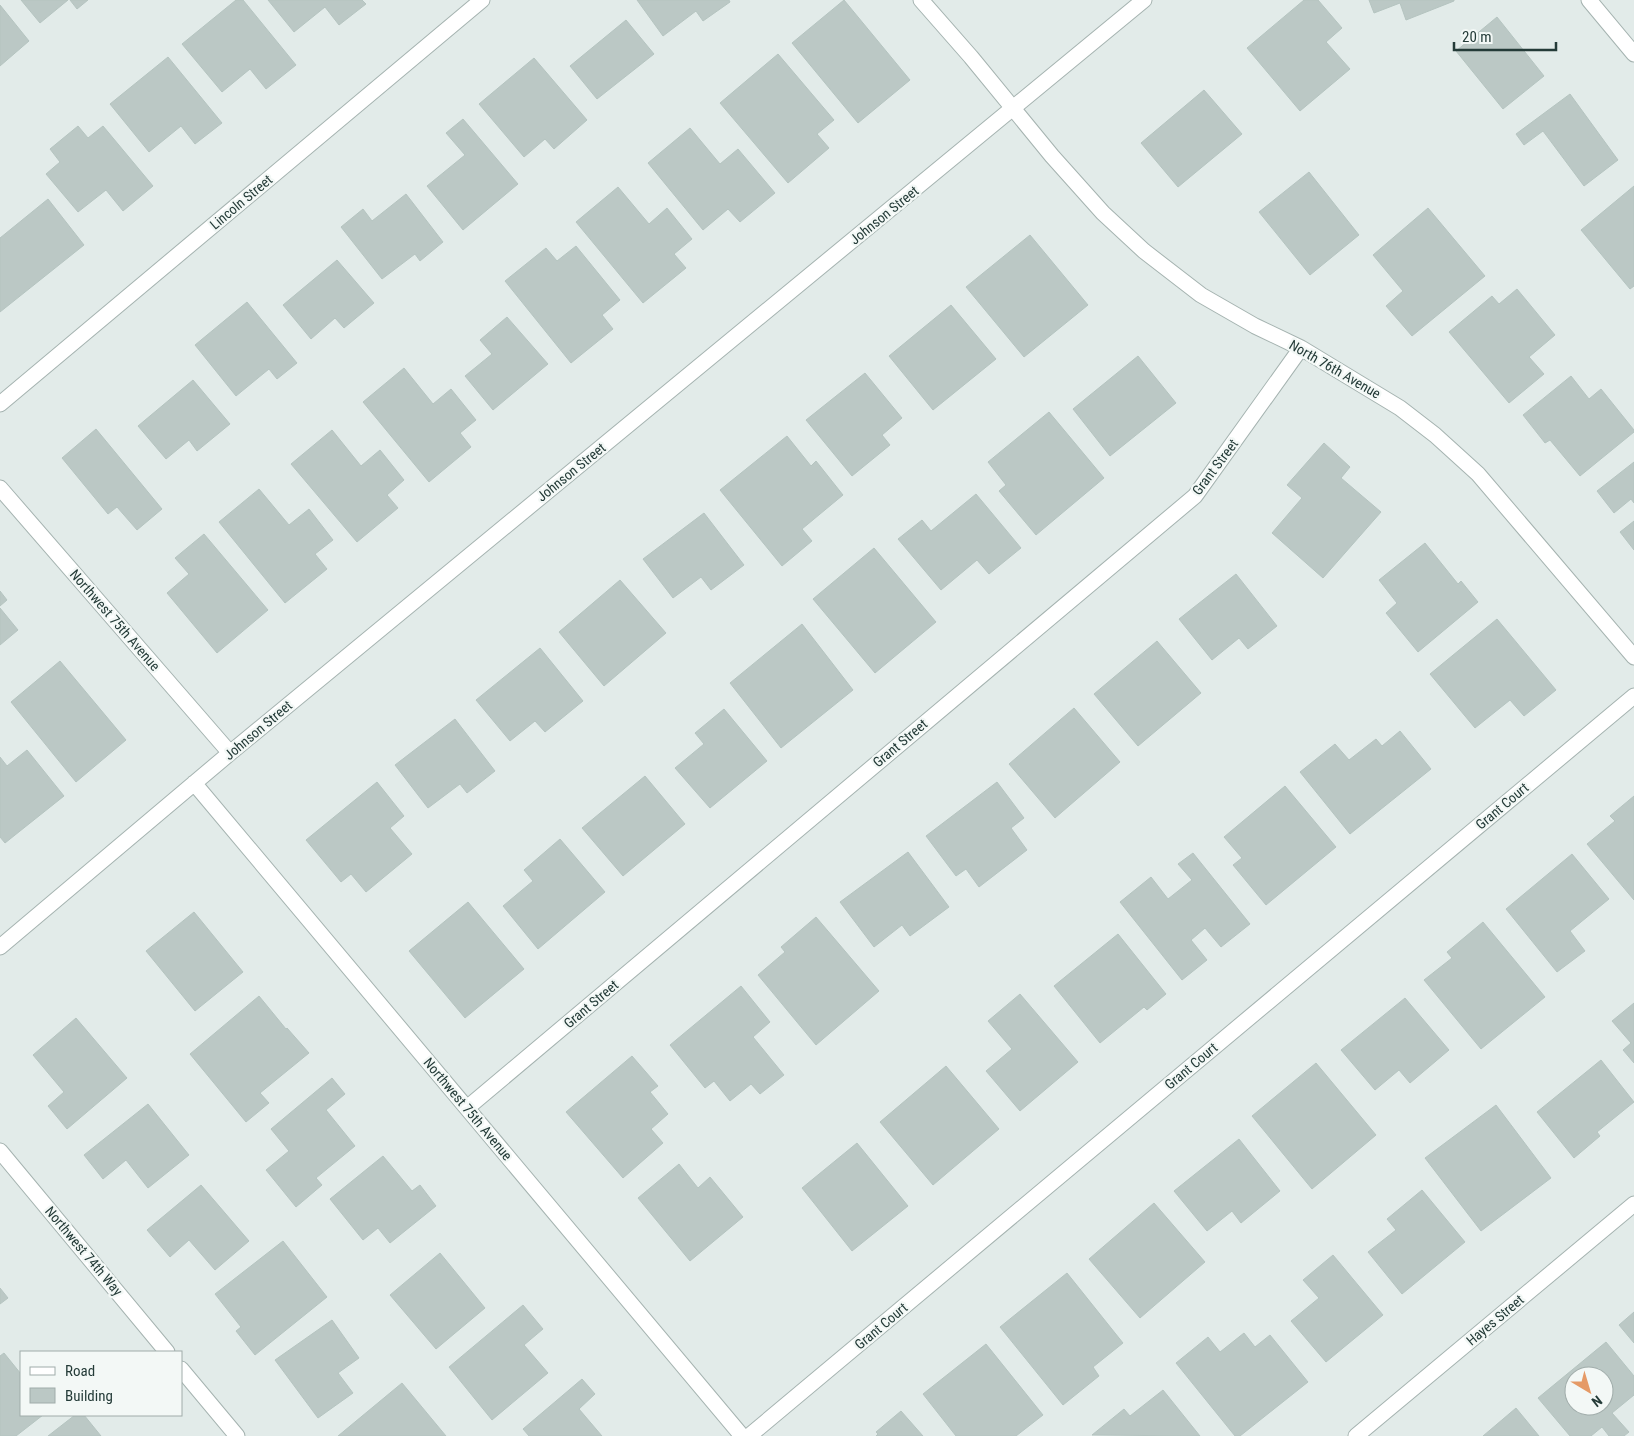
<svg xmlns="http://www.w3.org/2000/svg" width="1634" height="1436" font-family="'Roboto Condensed',sans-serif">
  <rect width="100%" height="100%" fill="#e2ebe9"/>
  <!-- building -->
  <path fill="#bbc8c5" stroke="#b5c4c0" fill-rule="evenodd" d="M 21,0 L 68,0 L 40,23 Z
    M 70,0 L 88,0 L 77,9 Z
    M 236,0 L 243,0 L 296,65 L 266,89 L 250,69 L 222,92 L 182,44 Z
    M 268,0 L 362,0 L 366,4 L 339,25 L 325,7 L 294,32 Z
    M 637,0 L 729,0 L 730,2 L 703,21 L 696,11 L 663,36 Z
    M 844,0 L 910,80 L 858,123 L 792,43 Z
    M 1304,0 L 1318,0 L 1342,28 L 1326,42 L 1350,69 L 1300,111 L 1247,48 Z
    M 1369,0 L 1454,0 L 1454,1 L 1406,20 L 1400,3 L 1374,13 Z
    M 0,5 L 29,41 L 0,66 Z
    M 1497,17 L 1544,76 L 1503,109 L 1456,51 Z
    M 626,20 L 654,54 L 597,99 L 570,66 Z
    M 778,54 L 834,120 L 817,134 L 829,148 L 788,183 L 720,103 Z
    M 168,57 L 222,123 L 195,144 L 181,126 L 149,152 L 110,104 Z
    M 534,58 L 587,120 L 554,149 L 545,139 L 524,157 L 479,104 Z
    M 1204,90 L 1242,134 L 1178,187 L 1141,143 Z
    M 1570,94 L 1618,160 L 1584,186 L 1543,131 L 1524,145 L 1516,134 Z
    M 463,119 L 518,184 L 463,230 L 427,186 L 465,155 L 446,133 Z
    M 78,126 L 88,138 L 103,126 L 153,186 L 123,211 L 106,190 L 78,212 L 46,174 L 60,162 L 50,149 Z
    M 690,128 L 720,164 L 738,149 L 775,193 L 740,222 L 728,209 L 703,230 L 648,163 Z
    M 1309,172 L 1359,235 L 1310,275 L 1259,212 Z
    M 1634,186 L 1634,286 L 1630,289 L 1581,230 Z
    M 618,187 L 649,224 L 667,208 L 692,239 L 674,254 L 686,268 L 643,303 L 576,222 Z
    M 406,194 L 443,242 L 420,261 L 415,254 L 382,279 L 341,227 L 363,209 L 372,221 Z
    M 48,199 L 84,245 L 0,312 L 0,238 Z
    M 1428,208 L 1485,276 L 1412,336 L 1386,306 L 1403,291 L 1373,255 Z
    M 1030,235 L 1088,305 L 1024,357 L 966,287 Z
    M 576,246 L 620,300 L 602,315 L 613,329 L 571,363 L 505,281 L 546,248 L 557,261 Z
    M 337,260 L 374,303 L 344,328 L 335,318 L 311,339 L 283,305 Z
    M 1517,289 L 1555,335 L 1529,357 L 1544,374 L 1509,403 L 1449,332 L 1492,296 L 1499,304 Z
    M 247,302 L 297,363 L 277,379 L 269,369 L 236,396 L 195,345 Z
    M 951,305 L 996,359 L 933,410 L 889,356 Z
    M 507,317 L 548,364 L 493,410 L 465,376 L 492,354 L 480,340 Z
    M 1138,356 L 1176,403 L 1110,456 L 1073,409 Z
    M 404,368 L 433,404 L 451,389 L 476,420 L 460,433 L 471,447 L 429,482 L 363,402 Z
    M 865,373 L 902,418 L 882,435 L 890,445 L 852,476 L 806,420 Z
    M 1571,376 L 1589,399 L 1601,389 L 1634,430 L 1634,432 L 1580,476 L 1550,440 L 1545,443 L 1523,415 Z
    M 193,380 L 230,424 L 197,451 L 189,440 L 166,459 L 138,426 Z
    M 1049,412 L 1104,478 L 1036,535 L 999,491 L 1006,485 L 988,462 Z
    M 96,429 L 162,509 L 137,530 L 117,507 L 108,514 L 62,458 Z
    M 332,430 L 361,466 L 380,450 L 404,480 L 387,495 L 398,508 L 357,542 L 291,464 Z
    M 787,436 L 811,466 L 816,461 L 843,495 L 802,529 L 812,541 L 782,566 L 720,490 Z
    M 1324,443 L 1350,467 L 1341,478 L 1381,512 L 1323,578 L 1272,533 L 1302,498 L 1287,485 Z
    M 1634,462 L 1634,503 L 1631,499 L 1614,513 L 1597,491 Z
    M 259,489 L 289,525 L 309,509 L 333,540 L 315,554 L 327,569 L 285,603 L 219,522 Z
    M 976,494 L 1021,548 L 989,574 L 977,560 L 941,590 L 898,539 L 922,520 L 931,531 Z
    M 704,513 L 744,565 L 711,590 L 701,577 L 673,598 L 643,559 Z
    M 1634,521 L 1634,550 L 1620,532 Z
    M 204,534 L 268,610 L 217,653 L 167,593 L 189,574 L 175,558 Z
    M 1425,543 L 1458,584 L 1461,581 L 1478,602 L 1418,652 L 1386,613 L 1397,603 L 1379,580 Z
    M 874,548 L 936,622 L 875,673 L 813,599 Z
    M 1236,574 L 1277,626 L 1248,649 L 1239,638 L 1212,660 L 1179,619 Z
    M 620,580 L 666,633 L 604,686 L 559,632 Z
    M 0,591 L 7,600 L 0,606 Z
    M 0,608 L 18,630 L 0,645 Z
    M 1497,619 L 1556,690 L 1524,716 L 1510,700 L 1475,728 L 1430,674 Z
    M 802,624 L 853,690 L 781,748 L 730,683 Z
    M 1157,641 L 1201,693 L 1138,746 L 1094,694 Z
    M 540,648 L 583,701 L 545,732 L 535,721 L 510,741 L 476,700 Z
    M 60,661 L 126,740 L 76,782 L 11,702 Z
    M 1074,708 L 1120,762 L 1055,818 L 1009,764 Z
    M 724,709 L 767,761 L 710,808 L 675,768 L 704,744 L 695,733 Z
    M 455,719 L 495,771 L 467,793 L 460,784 L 428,808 L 395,765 Z
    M 1400,731 L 1431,769 L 1350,834 L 1300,772 L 1335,744 L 1349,760 L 1376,739 L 1382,746 Z
    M 27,750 L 64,796 L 5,843 L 0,837 L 0,757 L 7,766 Z
    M 645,776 L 685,824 L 623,876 L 582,828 Z
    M 377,782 L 404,816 L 390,828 L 412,854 L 366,892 L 351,874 L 341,882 L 306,840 Z
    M 997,782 L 1024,818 L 1011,828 L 1027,850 L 979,887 L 966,869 L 956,876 L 926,836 Z
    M 1285,786 L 1336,847 L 1266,905 L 1233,865 L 1242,858 L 1224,837 Z
    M 1634,796 L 1634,900 L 1587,844 L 1615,821 L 1610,816 Z
    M 560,839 L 605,892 L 538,949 L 503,906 L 533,881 L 524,870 Z
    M 908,852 L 949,907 L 910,936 L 902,925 L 874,947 L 840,902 Z
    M 1193,853 L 1250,924 L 1221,947 L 1205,928 L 1191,940 L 1207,960 L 1182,980 L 1120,902 L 1151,877 L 1168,899 L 1192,880 L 1178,864 Z
    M 1572,854 L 1609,899 L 1570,931 L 1585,951 L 1557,972 L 1506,909 Z
    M 468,902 L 524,969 L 465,1018 L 409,951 Z
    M 194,912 L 243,972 L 195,1011 L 146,951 Z
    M 816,917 L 879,991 L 816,1045 L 758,975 L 785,952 L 781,947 Z
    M 1483,922 L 1545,997 L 1481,1049 L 1424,980 L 1452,958 L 1447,952 Z
    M 1118,934 L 1166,994 L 1147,1010 L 1144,1007 L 1100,1043 L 1054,986 Z
    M 741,986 L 770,1022 L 753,1037 L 784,1075 L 760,1094 L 751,1084 L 730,1101 L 714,1081 L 705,1088 L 670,1045 Z
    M 1020,994 L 1078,1062 L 1020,1111 L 986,1071 L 1012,1049 L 988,1021 Z
    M 259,996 L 286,1029 L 287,1028 L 309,1053 L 260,1093 L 269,1103 L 246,1122 L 190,1054 Z
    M 1405,998 L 1449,1050 L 1410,1083 L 1399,1070 L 1375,1090 L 1341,1050 Z
    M 1634,1003 L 1634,1063 L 1623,1050 L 1631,1043 L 1612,1021 Z
    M 76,1018 L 127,1078 L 67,1129 L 48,1106 L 64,1092 L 33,1055 Z
    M 632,1056 L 658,1086 L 650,1092 L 668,1114 L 651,1129 L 663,1143 L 623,1178 L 566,1112 Z
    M 1601,1060 L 1634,1102 L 1597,1132 L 1600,1136 L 1574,1158 L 1537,1112 Z
    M 1316,1063 L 1376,1135 L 1312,1189 L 1252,1116 Z
    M 946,1066 L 999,1129 L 933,1185 L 880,1122 Z
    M 332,1078 L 345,1094 L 326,1110 L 355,1146 L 316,1178 L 322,1185 L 296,1207 L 266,1170 L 289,1151 L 271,1129 Z
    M 148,1104 L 189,1155 L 148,1188 L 126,1160 L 103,1179 L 84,1155 Z
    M 1496,1105 L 1551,1178 L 1481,1231 L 1425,1158 Z
    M 1239,1139 L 1280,1191 L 1241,1223 L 1232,1211 L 1207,1231 L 1174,1191 Z
    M 857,1143 L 908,1206 L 852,1251 L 802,1188 Z
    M 383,1156 L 412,1191 L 420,1185 L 436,1206 L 390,1243 L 378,1228 L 363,1240 L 330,1199 Z
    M 679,1164 L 698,1188 L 710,1177 L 743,1217 L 690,1261 L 638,1198 Z
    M 201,1185 L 249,1241 L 215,1270 L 189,1240 L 170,1257 L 147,1230 Z
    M 1422,1190 L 1465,1242 L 1402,1294 L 1368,1252 L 1396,1230 L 1387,1219 Z
    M 1154,1203 L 1205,1262 L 1140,1318 L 1089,1259 Z
    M 283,1241 L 327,1297 L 255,1355 L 236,1331 L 241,1327 L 215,1294 Z
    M 440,1253 L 485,1308 L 436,1349 L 390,1295 Z
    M 1333,1255 L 1383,1315 L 1326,1362 L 1291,1321 L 1319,1298 L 1303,1280 Z
    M 1067,1273 L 1123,1343 L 1093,1367 L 1099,1376 L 1063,1405 L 1000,1327 Z
    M 0,1288 L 8,1298 L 0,1304 Z
    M 523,1305 L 543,1329 L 524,1345 L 548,1373 L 492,1420 L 449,1367 Z
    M 1634,1312 L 1634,1343 L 1619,1325 Z
    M 332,1320 L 359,1358 L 338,1373 L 353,1393 L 318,1418 L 275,1360 Z
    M 1244,1333 L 1255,1347 L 1270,1335 L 1308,1382 L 1240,1436 L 1235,1436 L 1176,1363 L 1208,1337 L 1220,1352 Z
    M 1606,1342 L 1634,1376 L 1634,1395 L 1612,1413 L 1629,1432 L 1624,1436 L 1609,1436 L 1602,1427 L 1591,1436 L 1570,1436 L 1538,1398 ZM 1574,1376 L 1604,1376 L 1604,1406 L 1574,1406 Z
    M 986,1344 L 1043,1415 L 1016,1436 L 956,1436 L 923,1394 Z
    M 4,1353 L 21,1374 L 21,1415 L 43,1415 L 16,1436 L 0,1436 L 0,1356 Z
    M 582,1379 L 595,1394 L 579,1409 L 602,1436 L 529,1436 L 523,1429 Z
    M 402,1383 L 446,1436 L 338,1436 Z
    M 1163,1390 L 1200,1436 L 1092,1435 L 1124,1409 L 1130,1416 Z
    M 1516,1408 L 1539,1436 L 1483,1436 Z
    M 901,1411 L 923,1436 L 876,1436 L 878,1434 L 876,1432 Z
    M 75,1415 L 84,1415 L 101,1436 L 48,1436 Z"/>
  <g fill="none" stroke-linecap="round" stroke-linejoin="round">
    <defs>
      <path id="minor" d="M 921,0 L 971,57 L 1052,156 L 1103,213 L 1144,251 L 1201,295 L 1255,326 L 1301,348 L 1400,408 L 1435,435 L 1478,474 L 1634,657
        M 1589,0 L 1634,54
        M 0,404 L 482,0
        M 0,488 L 230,753
        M 194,783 L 742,1436
        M 0,947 L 230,753 L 1144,0
        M 467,1108 L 1195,496 L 1301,348
        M 0,1151 L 167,1352
        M 181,1369 L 237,1436
        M 749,1436 L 1634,696
        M 1356,1436 L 1634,1204"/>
    </defs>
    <!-- minor casing -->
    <use href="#minor" stroke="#a5b3b0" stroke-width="17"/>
    <!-- minor -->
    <use href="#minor" stroke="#fff" stroke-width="15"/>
  </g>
  <g text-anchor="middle" stroke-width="4.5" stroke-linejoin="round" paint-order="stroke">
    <!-- street labels -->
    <g font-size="14" fill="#243b38" stroke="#f3f8f6">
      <text transform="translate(241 202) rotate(-40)" y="5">Lincoln Street</text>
      <text transform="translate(884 215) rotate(-39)" y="5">Johnson Street</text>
      <text transform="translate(1335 369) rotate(30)" y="5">North 76th Avenue</text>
      <text transform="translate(1215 467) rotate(-53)" y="5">Grant Street</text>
      <text transform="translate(571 472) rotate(-39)" y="5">Johnson Street</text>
      <text transform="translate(115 620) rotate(49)" y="5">Northwest 75th Avenue</text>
      <text transform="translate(258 730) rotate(-40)" y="5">Johnson Street</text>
      <text transform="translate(900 743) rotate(-40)" y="5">Grant Street</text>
      <text transform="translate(1502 806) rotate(-40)" y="5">Grant Court</text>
      <text transform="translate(591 1004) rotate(-40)" y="5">Grant Street</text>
      <text transform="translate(1191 1066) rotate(-40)" y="5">Grant Court</text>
      <text transform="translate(468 1109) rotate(50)" y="5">Northwest 75th Avenue</text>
      <text transform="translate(84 1251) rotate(50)" y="5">Northwest 74th Way</text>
      <text transform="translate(1495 1320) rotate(-40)" y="5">Hayes Street</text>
      <text transform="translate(881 1326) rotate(-40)" y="5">Grant Court</text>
    </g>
  </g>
  <!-- legend -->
  <rect x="20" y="1351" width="162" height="65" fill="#f3f8f6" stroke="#a0acaa"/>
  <rect x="30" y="1367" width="25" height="8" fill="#ffffff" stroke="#a0acaa"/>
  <text x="65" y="1376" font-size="15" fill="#243b38">Road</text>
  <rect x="30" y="1388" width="25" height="15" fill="#bbc8c5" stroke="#a0acaa"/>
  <text x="65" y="1401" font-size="15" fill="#243b38">Building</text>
  <!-- north arrow -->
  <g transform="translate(1589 1391) rotate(142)"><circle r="24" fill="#f3f8f6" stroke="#a0acaa"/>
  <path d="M0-4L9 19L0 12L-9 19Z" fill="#e59a66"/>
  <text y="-8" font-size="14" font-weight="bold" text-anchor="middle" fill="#243b38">N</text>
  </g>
  <!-- scale -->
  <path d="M1454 42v8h102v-8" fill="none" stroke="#243b38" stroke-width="2.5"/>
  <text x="1462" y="42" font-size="15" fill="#243b38" stroke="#f3f8f6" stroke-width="4" paint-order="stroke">20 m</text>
</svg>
